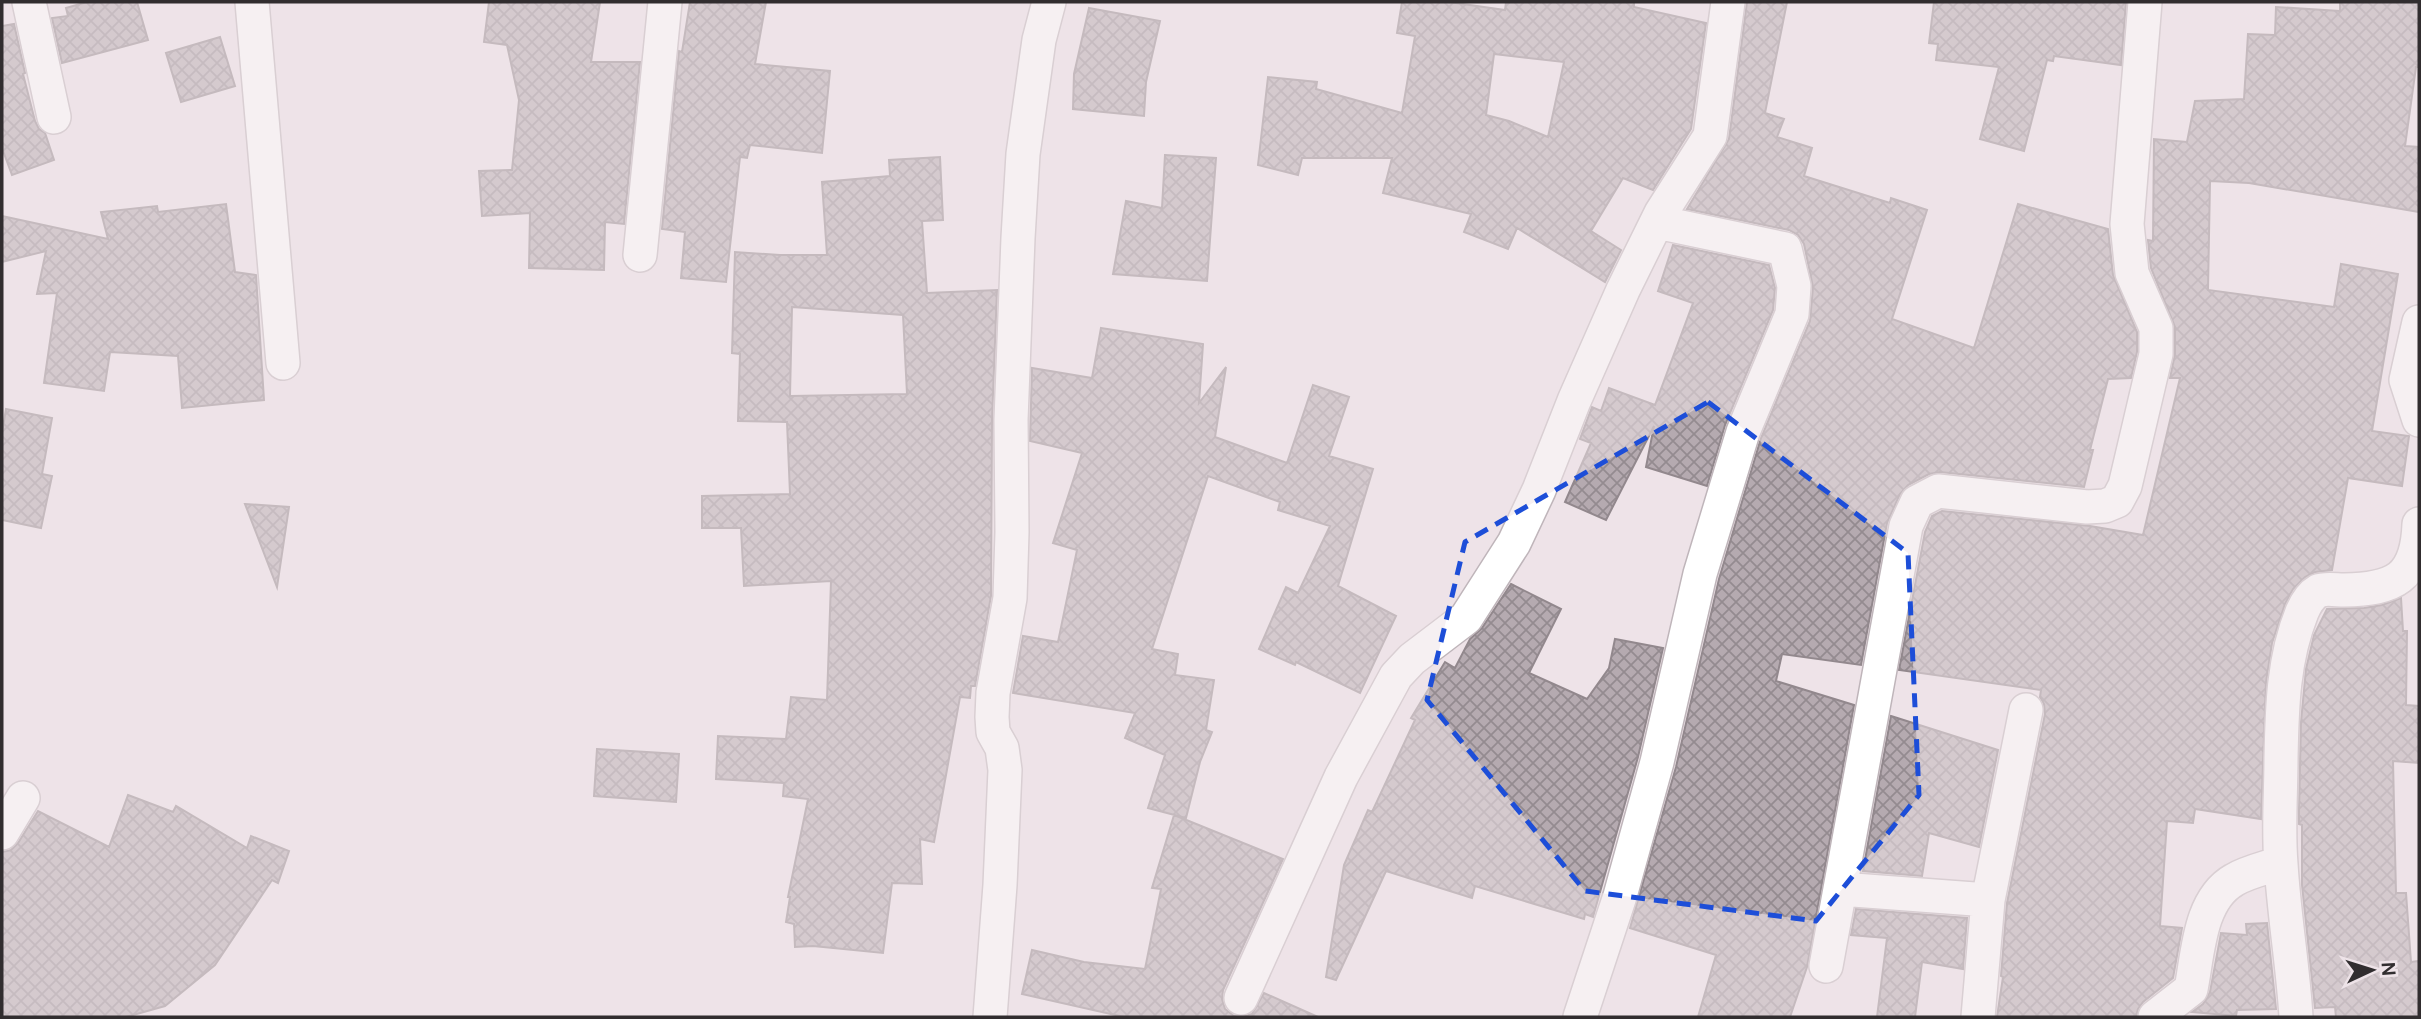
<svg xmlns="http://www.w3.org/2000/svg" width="2421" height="1019" font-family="'DM Sans',sans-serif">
  <defs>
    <pattern id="building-cross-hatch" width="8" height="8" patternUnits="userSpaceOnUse" patternTransform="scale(1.75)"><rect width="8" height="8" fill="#b5aab0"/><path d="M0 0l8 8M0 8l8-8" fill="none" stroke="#948b90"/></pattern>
  </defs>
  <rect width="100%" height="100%" fill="#eee3e8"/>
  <!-- building -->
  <path fill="url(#building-cross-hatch)" stroke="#92888d" stroke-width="2" fill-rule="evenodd" d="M 87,2 L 137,2 L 148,40 L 62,63 L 52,18 L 68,16 L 66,8 Z
    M 489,2 L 600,2 L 591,62 L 640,62 L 624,224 L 605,222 L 604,270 L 529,268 L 530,213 L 482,216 L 479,171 L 512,170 L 519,100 L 507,45 L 484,42 Z
    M 690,2 L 766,2 L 755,64 L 830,71 L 822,153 L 750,145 L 747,158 L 740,157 L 726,282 L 681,278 L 685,232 L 662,229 L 679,51 L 682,52 Z
    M 1402,2 L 1449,2 L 1505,10 L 1506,2 L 1634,2 L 1634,7 L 1706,23 L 1691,129 L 1653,190 L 1623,178 L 1591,231 L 1621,250 L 1605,282 L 1517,228 L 1508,249 L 1464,232 L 1471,214 L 1383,193 L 1392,158 L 1302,158 L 1298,175 L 1258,165 L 1268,77 L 1317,82 L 1316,89 L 1402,113 L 1415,36 L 1397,33 ZM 1494,54 L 1564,62 L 1548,137 L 1509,121 L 1486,115 Z
    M 1747,2 L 1787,2 L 1765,113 L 1784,119 L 1777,137 L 1812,148 L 1804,176 L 1890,203 L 1891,198 L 1927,210 L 1892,319 L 1974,348 L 2018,204 L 2108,229 L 2113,275 L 2137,332 L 2137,352 L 2131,378 L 2108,379 L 2090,450 L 2093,450 L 2084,487 L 1940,472 L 1929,474 L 1908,485 L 1900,494 L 1887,523 L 1861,665 L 1782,654 L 1776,681 L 1854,705 L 1807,967 L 1790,1017 L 1698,1017 L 1716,955 L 1630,928 L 1676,767 L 1719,579 L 1761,438 L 1810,321 L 1813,287 L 1804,244 L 1798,235 L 1789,230 L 1687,209 L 1729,139 Z
    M 1934,2 L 2126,2 L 2121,65 L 2054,56 L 2053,61 L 2047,60 L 2024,151 L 1980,139 L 1999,67 L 1936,60 L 1938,44 L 1929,43 Z
    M 2340,2 L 2419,2 L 2419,67 L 2416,67 L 2405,146 L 2419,147 L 2419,212 L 2249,183 L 2210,181 L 2208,290 L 2334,307 L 2341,264 L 2398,274 L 2372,431 L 2409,436 L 2402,486 L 2348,478 L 2332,570 L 2315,572 L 2305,577 L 2293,589 L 2285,604 L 2272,643 L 2266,682 L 2261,819 L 2195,809 L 2193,823 L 2167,821 L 2160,926 L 2182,928 L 2173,978 L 2143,1002 L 2138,1009 L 2136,1017 L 1997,1017 L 2003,977 L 2001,976 L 2007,903 L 2045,714 L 2044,704 L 2040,697 L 2041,690 L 1899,670 L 1925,532 L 1932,516 L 1942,511 L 2090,526 L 2143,535 L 2180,378 L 2170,378 L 2175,354 L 2175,327 L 2151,268 L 2148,240 L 2153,241 L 2154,139 L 2187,142 L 2195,101 L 2244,99 L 2248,34 L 2275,35 L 2276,7 L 2340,11 Z
    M 1089,8 L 1160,21 L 1146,82 L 1144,116 L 1073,109 L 1074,74 Z
    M 14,24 L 25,73 L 23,74 L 35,121 L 39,129 L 45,133 L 54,160 L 12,175 L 2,148 L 2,26 Z
    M 220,37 L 235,86 L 181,102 L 166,53 Z
    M 1165,155 L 1216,158 L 1207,281 L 1113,274 L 1126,201 L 1162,208 Z
    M 940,157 L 943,220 L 922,221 L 927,293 L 997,290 L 992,420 L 991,596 L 975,686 L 971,686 L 970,698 L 960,697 L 934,842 L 920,839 L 922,884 L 892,883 L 883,953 L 813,946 L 795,947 L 794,924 L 786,922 L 790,897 L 788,897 L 808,799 L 783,796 L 784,783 L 716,779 L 718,736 L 786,739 L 791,697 L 827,700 L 831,581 L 744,586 L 741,528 L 702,528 L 702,496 L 790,494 L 787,422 L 738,421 L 740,354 L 732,353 L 735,252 L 780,255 L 827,255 L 822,182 L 890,176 L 889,160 ZM 792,307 L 903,315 L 907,394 L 790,396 Z
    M 226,204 L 235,272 L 256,275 L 264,400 L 182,408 L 178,356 L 110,352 L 104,391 L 44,383 L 57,293 L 37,294 L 46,251 L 2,262 L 2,216 L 108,239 L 101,212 L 157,206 L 158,212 Z
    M 1673,245 L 1769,265 L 1775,288 L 1773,310 L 1725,425 L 1707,486 L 1646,467 L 1654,426 L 1606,520 L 1565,502 L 1591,443 L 1580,439 L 1592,407 L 1601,411 L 1609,388 L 1655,405 L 1693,303 L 1658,291 Z
    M 1101,328 L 1203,344 L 1199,403 L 1226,367 L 1215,437 L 1287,463 L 1313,385 L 1349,397 L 1329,456 L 1373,469 L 1338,586 L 1396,616 L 1360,693 L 1296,662 L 1295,665 L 1259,649 L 1286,587 L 1298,593 L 1330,526 L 1278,510 L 1280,502 L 1208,476 L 1152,649 L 1178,654 L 1175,675 L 1214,680 L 1206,730 L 1212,732 L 1200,762 L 1186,818 L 1148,808 L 1165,755 L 1125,738 L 1135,713 L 1013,693 L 1023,636 L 1058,642 L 1077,550 L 1053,543 L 1082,453 L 1030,441 L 1032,368 L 1092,378 Z
    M 6,409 L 52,418 L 42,474 L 52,476 L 41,528 L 2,520 L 2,433 Z
    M 245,504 L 289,507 L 277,587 Z
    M 1511,584 L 1561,609 L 1529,673 L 1587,699 L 1609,668 L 1615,639 L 1663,648 L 1638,757 L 1593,917 L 1585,914 L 1584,919 L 1475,886 L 1472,898 L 1386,871 L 1336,980 L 1326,977 L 1344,865 L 1368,810 L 1372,812 L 1415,720 L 1411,718 L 1445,662 L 1455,668 L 1470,639 L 1482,628 Z
    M 2401,598 L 2403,631 L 2407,631 L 2406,705 L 2419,706 L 2419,763 L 2393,761 L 2396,893 L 2406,893 L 2411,962 L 2419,961 L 2419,1017 L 2336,1017 L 2335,1007 L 2315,1008 L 2302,885 L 2302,825 L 2299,824 L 2299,811 L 2301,722 L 2306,669 L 2314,635 L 2327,609 L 2364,608 L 2382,605 Z
    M 1891,716 L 1998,750 L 1979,847 L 1929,833 L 1922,876 L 1863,871 Z
    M 597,749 L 679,754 L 676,802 L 594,796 Z
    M 128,795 L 173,812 L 176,806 L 247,848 L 251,836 L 289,851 L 278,883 L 272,880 L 215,965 L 165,1006 L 126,1017 L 2,1017 L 2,852 L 11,850 L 18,843 L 38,811 L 109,847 Z
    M 1174,815 L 1283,859 L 1223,990 L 1222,999 L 1225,1009 L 1234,1016 L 1242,1017 L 1252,1014 L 1264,993 L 1318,1017 L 1124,1017 L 1022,994 L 1032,950 L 1084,962 L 1145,969 L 1161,889 L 1152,888 Z
    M 1856,909 L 1967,918 L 1963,969 L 1922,962 L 1915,1017 L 1877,1017 L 1887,938 L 1851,935 Z
    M 2267,923 L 2276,1009 L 2237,1010 L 2236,1016 L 2192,1012 L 2203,1004 L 2210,992 L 2221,933 L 2247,935 L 2246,924 Z"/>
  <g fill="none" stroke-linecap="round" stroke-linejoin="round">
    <defs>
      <path id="minor" d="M 29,2 L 54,117
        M 252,2 L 283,363
        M 640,255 L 665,2
        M 2419,322 L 2406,380 L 2419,420
        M 2,833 L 23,798
        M 1840,889 L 1988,900
        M 1826,966 L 1906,526 L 1917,502 L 1938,491 L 2087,507 L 2105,506 L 2117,501 L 2125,486 L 2156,354 L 2156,328 L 2132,273 L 2127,224 L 2145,2
        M 1241,998 L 1341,777 L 1396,676 L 1412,659 L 1466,618 L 1514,543 L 1539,490 L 1574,401 L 1623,290 L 1661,213 L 1710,136 L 1728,2
        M 990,1017 L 1000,885 L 1005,770 L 1002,748 L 993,732 L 992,717 L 993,693 L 1010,598 L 1012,532 L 1011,420 L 1018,238 L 1023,154 L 1039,40 L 1049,2
        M 1580,1017 L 1620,896 L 1657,762 L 1700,574 L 1743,432 L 1792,314 L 1794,286 L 1785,249 L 1657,222
        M 1978,1017 L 1988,900 L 2026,710
        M 2155,1017 L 2191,989 C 2198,954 2199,900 2234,880 C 2247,872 2266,868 2280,863
        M 2296,1017 C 2293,966 2284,915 2281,864 C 2278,829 2281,793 2281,758 C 2282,708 2283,659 2302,612 C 2305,605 2311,595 2318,591 C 2325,588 2336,590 2344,590 C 2394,589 2417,579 2419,524"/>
    </defs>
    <!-- minor casing -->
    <use href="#minor" stroke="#bfb5ba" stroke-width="36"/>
    <!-- minor -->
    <use href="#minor" stroke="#fff" stroke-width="33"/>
  </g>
  <!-- marked area -->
  <path d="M0 0H2421V1019H0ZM 1708,402 L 1908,553 L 1919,795 L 1816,921 L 1585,891 L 1427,700 L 1465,542 Z" fill="#eee3e8" fill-opacity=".55" fill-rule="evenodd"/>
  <path fill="none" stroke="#1d4ed8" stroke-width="5" stroke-dasharray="14 9" stroke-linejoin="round" d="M 1708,402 L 1908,553 L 1919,795 L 1816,921 L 1585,891 L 1427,700 L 1465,542 Z"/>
  <!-- border -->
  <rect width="2421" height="1019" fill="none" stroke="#312d2f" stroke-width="7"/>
  <!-- north arrow -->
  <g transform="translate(2372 970) rotate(86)" stroke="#eee3e8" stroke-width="5" paint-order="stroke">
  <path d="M0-5L12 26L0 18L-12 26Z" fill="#312d2f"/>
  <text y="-10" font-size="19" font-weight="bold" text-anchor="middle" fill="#312d2f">N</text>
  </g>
</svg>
